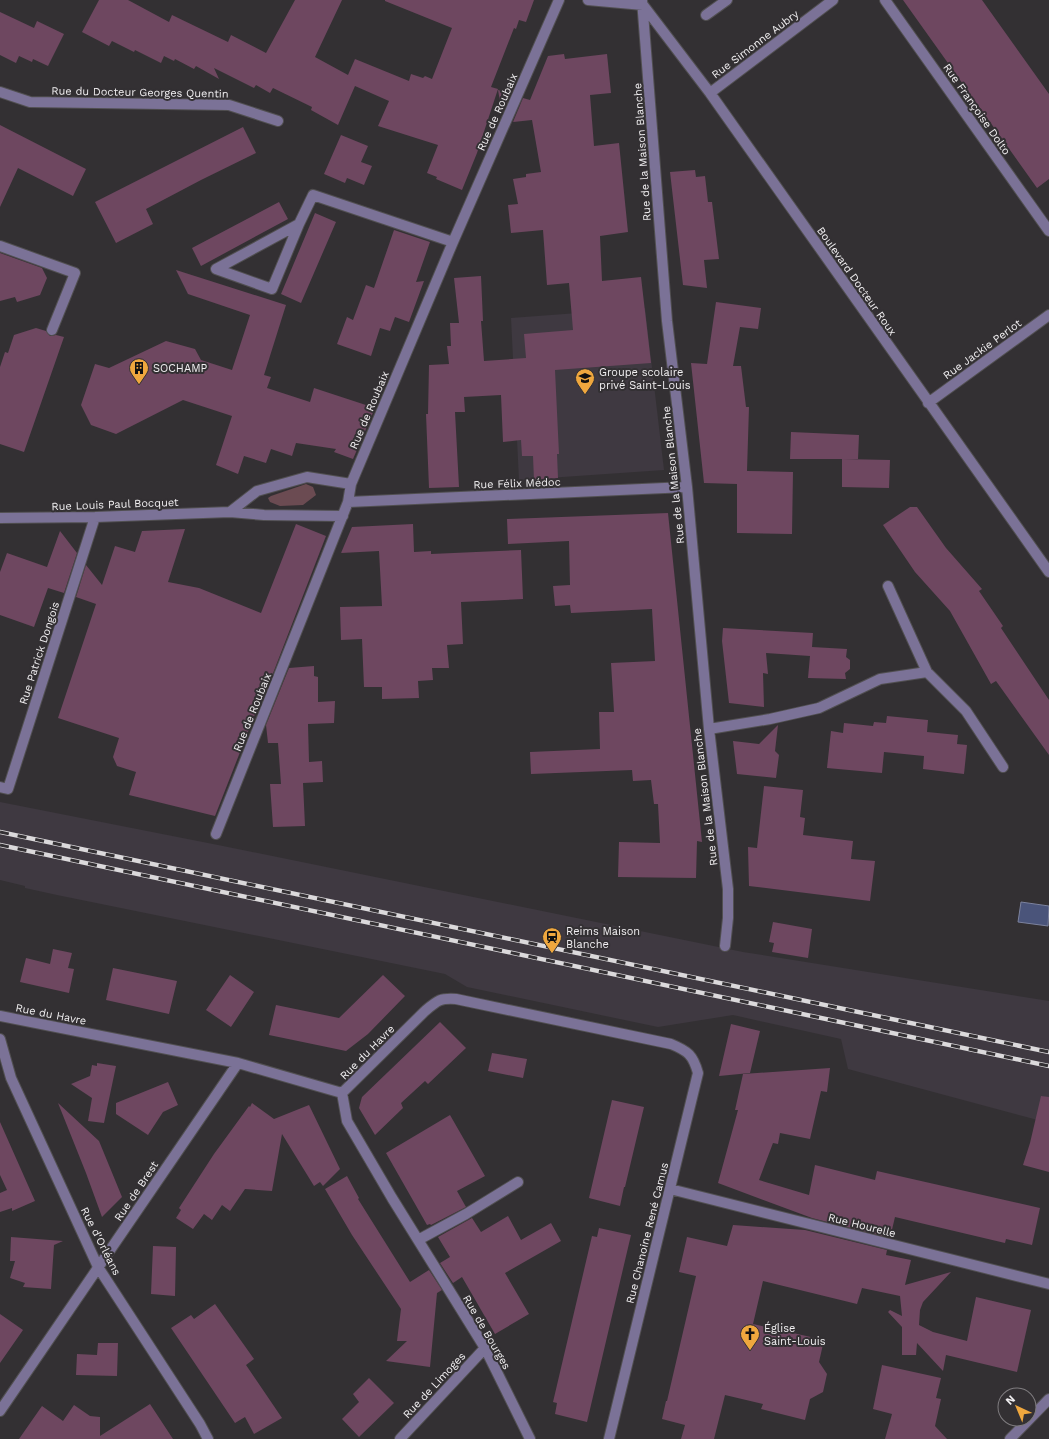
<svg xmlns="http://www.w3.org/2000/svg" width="1049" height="1439" font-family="'Work Sans',sans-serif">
  <rect width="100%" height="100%" fill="#333033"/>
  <!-- built -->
  <path fill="#3f3941" d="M 645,308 L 664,470 L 519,480 L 511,318 Z
    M 0,802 L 218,845 L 743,952 L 1049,1001 L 1049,1123 L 848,1069 L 841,1039 L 733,1015 L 658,1027 L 467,987 L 445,974 L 57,895 L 25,888 L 25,886 L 0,880 Z"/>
  <!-- green -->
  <path fill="#6b4b52" d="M 306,484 L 313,487 L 316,495 L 303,505 L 280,506 L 270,502 L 268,498 L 271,496 Z"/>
  <!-- water -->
  <path fill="#4a547a" stroke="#7c829e" d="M 1021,902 L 1049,906 L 1048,926 L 1018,922 Z"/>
  <!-- building -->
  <path fill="#6e4760" d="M 99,0 L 128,0 L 169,22 L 172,15 L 228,42 L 231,35 L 266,53 L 295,0 L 342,0 L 315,57 L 348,75 L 355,59 L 409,81 L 411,74 L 423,78 L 425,76 L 432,79 L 452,28 L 385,1 L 385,0 L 534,0 L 526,22 L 519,20 L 516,29 L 514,28 L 491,87 L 498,89 L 477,153 L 462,190 L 436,179 L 437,177 L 427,173 L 438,145 L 378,126 L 389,101 L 355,86 L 338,125 L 311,110 L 312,107 L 273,88 L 270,93 L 256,85 L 254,88 L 214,68 L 219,79 L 196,66 L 194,69 L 175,59 L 174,61 L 164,56 L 161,63 L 135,50 L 134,52 L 112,41 L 109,46 L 82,32 Z
    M 903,0 L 982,0 L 1049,94 L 1049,179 L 1037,188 Z
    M 0,12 L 34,28 L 37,21 L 64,34 L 48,66 L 33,59 L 32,62 L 19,56 L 16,63 L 0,55 Z
    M 564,54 L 565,59 L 607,54 L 611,93 L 590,95 L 594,146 L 619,143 L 628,232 L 600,236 L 602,281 L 641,277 L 651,363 L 555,370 L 559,454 L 557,454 L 558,478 L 534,480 L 533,456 L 522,456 L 521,440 L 503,442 L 501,395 L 464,397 L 465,412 L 455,412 L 459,487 L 429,488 L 426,414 L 428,414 L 429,365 L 449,364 L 447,346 L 451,346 L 450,323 L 459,323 L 454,278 L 481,276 L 483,321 L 481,321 L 484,361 L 526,358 L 524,334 L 573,330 L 569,283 L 547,285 L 543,230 L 511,233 L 508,205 L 518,204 L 513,179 L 526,177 L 526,174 L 541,172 L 532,120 L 513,122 L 523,98 L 530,100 L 548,56 Z
    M 498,90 L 511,94 L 502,113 Z
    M 0,125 L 86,169 L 73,196 L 18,168 L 0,207 Z
    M 243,127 L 256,153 L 201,180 L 146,209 L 153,224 L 116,243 L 95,202 Z
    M 341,135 L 368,146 L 361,162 L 372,166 L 364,185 L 347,178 L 345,183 L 324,174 Z
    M 695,170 L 696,177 L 705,176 L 708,202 L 712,202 L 719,259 L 704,260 L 707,288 L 683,285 L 670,172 Z
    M 279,202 L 288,219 L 201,266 L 192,248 Z
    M 315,213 L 336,222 L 301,303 L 281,294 Z
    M 394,230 L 430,242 L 416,282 L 424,281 L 409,322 L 395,317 L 390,331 L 380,328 L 371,356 L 337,344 L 347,317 L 353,320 L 366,285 L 374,288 Z
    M 0,253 L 42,268 L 47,278 L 40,295 L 17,302 L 15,297 L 0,301 Z
    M 176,270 L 286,305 L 264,375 L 271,377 L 267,388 L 310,402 L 314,388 L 375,408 L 353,459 L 334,452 L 336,449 L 296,443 L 292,456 L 271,449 L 266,463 L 244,456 L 238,474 L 216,465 L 232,416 L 183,400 L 116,434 L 91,425 L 81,405 L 95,364 L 109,368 L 166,341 L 195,349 L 201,360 L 232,370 L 250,315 L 188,294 Z
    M 716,302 L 761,308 L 758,329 L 740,327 L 733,366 L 741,366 L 746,407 L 749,407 L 747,471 L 793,472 L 792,534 L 737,533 L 737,484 L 704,483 L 691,363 L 707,364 Z
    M 36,328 L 46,331 L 50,336 L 56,335 L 64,337 L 24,452 L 0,444 L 0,367 L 5,352 L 8,353 L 14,335 Z
    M 791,432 L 859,435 L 858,459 L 790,459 Z
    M 842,459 L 890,460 L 889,488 L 842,487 Z
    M 910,507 L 917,507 L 946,548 L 982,589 L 979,591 L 1003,626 L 1001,628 L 1049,700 L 1049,755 L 996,681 L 991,684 L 950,611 L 915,572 L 883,525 Z
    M 668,513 L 702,842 L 697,841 L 696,878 L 618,877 L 619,842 L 660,843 L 658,804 L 654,804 L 651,780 L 633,781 L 632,770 L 531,774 L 530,752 L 600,749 L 599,712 L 614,712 L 611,663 L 655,661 L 652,609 L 571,613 L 570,605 L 555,606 L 553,586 L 570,585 L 569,541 L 508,544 L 507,519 Z
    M 296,524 L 326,536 L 265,694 L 264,691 L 215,816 L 129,795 L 136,772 L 117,766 L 113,757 L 119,738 L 58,718 L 96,604 L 76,597 L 86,565 L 102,585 L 115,546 L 135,552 L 142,531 L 185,529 L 168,582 L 199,588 L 261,613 Z
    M 413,524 L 414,552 L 431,551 L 431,554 L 521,550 L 523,599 L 461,602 L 463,644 L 447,645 L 449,668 L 432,668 L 433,680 L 418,681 L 419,698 L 382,699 L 382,687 L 364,687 L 362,639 L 341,640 L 340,607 L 382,606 L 379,551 L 341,553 L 352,527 Z
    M 60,531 L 77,553 L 64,593 L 48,588 L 34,627 L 0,615 L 0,572 L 7,553 L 47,567 Z
    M 723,628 L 813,633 L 812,647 L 847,649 L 846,657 L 850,660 L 850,669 L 845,673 L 846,679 L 808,678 L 810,656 L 766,653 L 768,674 L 763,673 L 764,707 L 729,703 L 722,641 Z
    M 314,666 L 314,676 L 318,677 L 318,702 L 335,701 L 334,723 L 308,724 L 309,762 L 322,761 L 323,782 L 303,783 L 305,826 L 273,827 L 270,784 L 281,784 L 278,743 L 268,743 L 266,725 L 289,668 Z
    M 887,716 L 928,720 L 927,732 L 958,735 L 957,744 L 967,745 L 964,774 L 923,769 L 924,756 L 884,752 L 882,773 L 827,768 L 831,731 L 843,733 L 844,723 L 873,726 L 874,722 L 886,723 Z
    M 778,725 L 775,751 L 779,755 L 776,778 L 737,774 L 733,741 L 759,744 Z
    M 764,786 L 803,790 L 800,817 L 805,818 L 803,835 L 853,841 L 851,859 L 875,861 L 870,901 L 749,886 L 748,847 L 757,848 Z
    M 773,922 L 812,929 L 808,958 L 772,952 L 774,943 L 769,942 Z
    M 53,949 L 72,953 L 68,968 L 74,969 L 69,993 L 20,982 L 26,958 L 50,964 Z
    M 113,968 L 177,981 L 169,1014 L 106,1000 Z
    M 230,975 L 254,992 L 231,1027 L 206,1010 Z
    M 383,975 L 405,996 L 368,1034 L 346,1051 L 269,1035 L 276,1005 L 339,1018 Z
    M 440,1022 L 466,1048 L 428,1084 L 425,1081 L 401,1103 L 403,1108 L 375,1135 L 359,1108 L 362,1097 Z
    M 731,1024 L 760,1031 L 750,1073 L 719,1076 Z
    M 492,1053 L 527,1059 L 523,1078 L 488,1071 Z
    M 97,1063 L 116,1066 L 104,1123 L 88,1121 L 92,1098 L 71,1084 L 90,1076 L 92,1065 L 97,1066 Z
    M 830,1068 L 827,1092 L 821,1091 L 810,1139 L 780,1133 L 778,1144 L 773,1143 L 759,1180 L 809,1195 L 815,1165 L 875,1180 L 877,1171 L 1040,1208 L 1032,1245 L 1006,1239 L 1005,1243 L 895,1217 L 890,1238 L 812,1218 L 718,1183 L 738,1110 L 735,1110 L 743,1074 Z
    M 168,1082 L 178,1105 L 163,1112 L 148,1135 L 116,1114 L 116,1103 Z
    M 1041,1096 L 1049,1097 L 1049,1172 L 1023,1165 L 1030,1143 Z
    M 612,1100 L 644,1107 L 625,1187 L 624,1187 L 620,1206 L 589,1198 Z
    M 58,1103 L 99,1141 L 122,1197 L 102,1217 L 86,1173 Z
    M 252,1103 L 274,1119 L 309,1105 L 340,1169 L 323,1186 L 320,1182 L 314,1186 L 282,1134 L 272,1191 L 245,1189 L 230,1211 L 222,1205 L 212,1220 L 204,1214 L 193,1229 L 176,1218 L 181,1210 L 179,1208 L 214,1154 L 249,1106 L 250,1107 Z
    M 450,1115 L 485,1176 L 457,1191 L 466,1207 L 431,1225 L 430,1224 L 427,1225 L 386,1153 Z
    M 0,1122 L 35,1201 L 12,1211 L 12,1208 L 0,1212 L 0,1193 L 7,1190 L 0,1175 Z
    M 347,1176 L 359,1198 L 358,1199 L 410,1282 L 429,1270 L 442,1290 L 437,1293 L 430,1367 L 386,1361 L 407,1341 L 397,1341 L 401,1309 L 352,1235 L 325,1189 Z
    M 508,1216 L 521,1240 L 551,1223 L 561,1241 L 505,1273 L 529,1314 L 495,1334 L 462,1277 L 453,1283 L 440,1263 L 450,1257 L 438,1237 L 472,1218 L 481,1232 Z
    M 733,1225 L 805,1230 L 887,1250 L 886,1255 L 911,1260 L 905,1285 L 951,1272 L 923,1302 L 920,1310 L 919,1325 L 933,1332 L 967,1341 L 976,1297 L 1031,1310 L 1017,1372 L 946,1355 L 943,1371 L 917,1343 L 916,1355 L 902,1355 L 902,1327 L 888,1312 L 890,1310 L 902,1316 L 900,1296 L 862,1288 L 857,1304 L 763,1281 L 753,1324 L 824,1340 L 819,1362 L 827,1374 L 823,1392 L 810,1399 L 805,1420 L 761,1409 L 763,1404 L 725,1395 L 714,1439 L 681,1439 L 685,1425 L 662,1419 L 666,1401 L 667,1401 L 696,1276 L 679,1272 L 687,1237 L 727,1246 Z
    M 599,1228 L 631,1235 L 587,1422 L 555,1414 L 557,1403 L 553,1402 L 592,1236 L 597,1237 Z
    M 11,1237 L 63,1241 L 54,1245 L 51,1289 L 23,1287 L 25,1283 L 10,1278 L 15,1261 L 10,1261 Z
    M 153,1246 L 176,1247 L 175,1296 L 151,1294 Z
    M 215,1304 L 254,1359 L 246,1365 L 282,1418 L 254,1434 L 245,1417 L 235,1423 L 171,1328 L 191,1315 L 194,1319 Z
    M 0,1314 L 23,1330 L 0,1363 Z
    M 98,1343 L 118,1343 L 117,1376 L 76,1375 L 77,1354 L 97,1355 Z
    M 882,1365 L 941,1378 L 936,1398 L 941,1399 L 935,1426 L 947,1439 L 885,1439 L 892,1414 L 873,1409 Z
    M 369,1378 L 394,1403 L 359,1437 L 342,1419 L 359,1402 L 353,1394 Z
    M 150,1404 L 173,1439 L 19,1439 L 42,1406 L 63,1421 L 74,1405 L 90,1416 L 100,1417 L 100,1436 Z"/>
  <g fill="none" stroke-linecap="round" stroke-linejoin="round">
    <defs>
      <path id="minor" d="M 588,0 L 643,5
        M 642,0 L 667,321 L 687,487 L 709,729 L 728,889 L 728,918 L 725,946
        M 885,0 L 1049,231
        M 643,5 L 710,93 L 1049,572
        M 706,15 L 727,0
        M 0,92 L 30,102 L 229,105 L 278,121
        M 710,93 L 833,0
        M 299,224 L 272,289 L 216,269 L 299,224 L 313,195 L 453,242
        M 0,246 L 75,273 L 52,330
        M 928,403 L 1049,315
        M 348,502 L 687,487
        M 230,512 L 257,491 L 307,477 L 351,484
        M 0,518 L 95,517 L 230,512 L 264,515 L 343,516
        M 888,586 L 927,672
        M 709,729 L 770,719 L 819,708 L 880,679 L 927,672 L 966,711 L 1003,767
        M 0,787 L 8,789 L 95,517
        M 216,834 L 348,502 L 351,484 L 453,242 L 559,0
        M 0,1016 L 238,1063 L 342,1093
        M 0,1039 L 11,1078 L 98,1267 L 200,1424 L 208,1439
        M 342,1093 L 425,1011 C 438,1000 440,998 456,999 L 671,1044 C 688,1051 693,1055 698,1073 L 609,1439
        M 342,1093 L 347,1121 L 392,1198 L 485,1348 L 530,1439
        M 670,1189 L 1049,1284
        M 418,1240 L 466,1214 L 518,1182
        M 0,1411 L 238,1063
        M 400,1439 L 485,1348
        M 1010,1439 L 1049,1399"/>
    </defs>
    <!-- minor casing -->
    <use href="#minor" stroke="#514f51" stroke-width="12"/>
    <!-- minor -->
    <use href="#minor" stroke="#7b7297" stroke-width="10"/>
    <defs>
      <path id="rail" d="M 0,832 L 1049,1052
        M 0,845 L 1049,1066"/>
    </defs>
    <!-- rail casing -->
    <use href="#rail" stroke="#dbd9db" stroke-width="4.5"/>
    <!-- rail -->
    <use href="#rail" stroke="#333033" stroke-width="3" stroke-dasharray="9" stroke-linecap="butt"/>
  </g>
  <!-- icons -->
  <defs>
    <symbol id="building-pin" viewBox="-11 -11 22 30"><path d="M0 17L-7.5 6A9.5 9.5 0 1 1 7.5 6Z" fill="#efa73e" stroke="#333033"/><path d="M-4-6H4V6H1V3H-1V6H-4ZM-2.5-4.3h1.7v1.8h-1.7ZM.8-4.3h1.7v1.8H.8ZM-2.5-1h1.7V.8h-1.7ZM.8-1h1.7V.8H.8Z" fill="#111"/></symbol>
    <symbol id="school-pin" viewBox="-11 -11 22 30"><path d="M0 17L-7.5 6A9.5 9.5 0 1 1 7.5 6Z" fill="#efa73e" stroke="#333033"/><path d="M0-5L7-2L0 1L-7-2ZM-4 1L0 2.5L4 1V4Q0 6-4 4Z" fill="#111"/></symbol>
    <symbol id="station-pin" viewBox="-11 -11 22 30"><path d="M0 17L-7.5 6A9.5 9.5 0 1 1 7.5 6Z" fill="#efa73e" stroke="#333033"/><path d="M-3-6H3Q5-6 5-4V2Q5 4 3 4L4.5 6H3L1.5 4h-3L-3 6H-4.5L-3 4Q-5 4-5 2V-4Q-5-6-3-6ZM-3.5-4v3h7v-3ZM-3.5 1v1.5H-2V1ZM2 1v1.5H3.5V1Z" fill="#111"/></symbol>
    <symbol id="church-pin" viewBox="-11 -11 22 30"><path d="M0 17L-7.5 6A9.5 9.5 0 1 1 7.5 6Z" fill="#efa73e" stroke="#333033"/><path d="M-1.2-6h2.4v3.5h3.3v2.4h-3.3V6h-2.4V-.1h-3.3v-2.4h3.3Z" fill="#111"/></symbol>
  </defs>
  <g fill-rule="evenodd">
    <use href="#building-pin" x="128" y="357" width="22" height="30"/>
    <use href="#school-pin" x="574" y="367" width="22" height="30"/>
    <use href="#station-pin" x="541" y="926" width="22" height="30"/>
    <use href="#church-pin" x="739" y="1323" width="22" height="30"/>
  </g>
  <g text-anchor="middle" stroke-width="4" stroke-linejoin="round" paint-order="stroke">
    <!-- street labels -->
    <g font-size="11" fill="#f1eff1" stroke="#333033">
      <text transform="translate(755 44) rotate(-37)" y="4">Rue Simonne Aubry</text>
      <text transform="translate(140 92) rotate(1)" y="4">Rue du Docteur Georges Quentin</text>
      <text transform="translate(977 109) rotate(55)" y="4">Rue Françoise Dolto</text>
      <text transform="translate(497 112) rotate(-66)" y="4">Rue de Roubaix</text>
      <text transform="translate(642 152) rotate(-94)" y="4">Rue de la Maison Blanche</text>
      <text transform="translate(857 281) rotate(55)" y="4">Boulevard Docteur Roux</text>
      <text transform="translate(982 349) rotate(-36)" y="4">Rue Jackie Perlot</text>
      <text transform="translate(369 410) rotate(-67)" y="4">Rue de Roubaix</text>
      <text transform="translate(673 475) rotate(-96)" y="4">Rue de la Maison Blanche</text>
      <text transform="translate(517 483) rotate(-2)" y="4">Rue Félix Médoc</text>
      <text transform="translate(115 504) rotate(-2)" y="4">Rue Louis Paul Bocquet</text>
      <text transform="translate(39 653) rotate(-72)" y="4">Rue Patrick Dongois</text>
      <text transform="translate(252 712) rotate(-68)" y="4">Rue de Roubaix</text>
      <text transform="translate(705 797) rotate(-97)" y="4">Rue de la Maison Blanche</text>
      <text transform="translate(51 1014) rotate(11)" y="4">Rue du Havre</text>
      <text transform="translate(367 1052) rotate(-45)" y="4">Rue du Havre</text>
      <text transform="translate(136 1191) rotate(-56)" y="4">Rue de Brest</text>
      <text transform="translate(862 1225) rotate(14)" y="4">Rue Hourelle</text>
      <text transform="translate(647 1233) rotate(-76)" y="4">Rue Chanoine René Camus</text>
      <text transform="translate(101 1241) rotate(63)" y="4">Rue d'Orléans</text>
      <text transform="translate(487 1332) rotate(60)" y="4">Rue de Bourges</text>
      <text transform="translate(434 1385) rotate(-47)" y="4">Rue de Limoges</text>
    </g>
    <!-- poi labels -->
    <g font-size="11" fill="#f1eff1" stroke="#333033" text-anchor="start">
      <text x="153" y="372">SOCHAMP</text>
      <text x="599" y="376">Groupe scolaire<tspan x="599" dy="13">privé Saint-Louis</tspan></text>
      <text x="566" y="935">Reims Maison<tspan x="566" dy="13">Blanche</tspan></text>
      <text x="764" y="1332">Église<tspan x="764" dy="13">Saint-Louis</tspan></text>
    </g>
  </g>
  <!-- north arrow -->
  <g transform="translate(1017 1407) rotate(316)"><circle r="19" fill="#333033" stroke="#7f7c7f"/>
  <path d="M0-3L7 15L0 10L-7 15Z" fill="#efa73e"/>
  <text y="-6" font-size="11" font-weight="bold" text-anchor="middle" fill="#f1eff1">N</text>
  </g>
</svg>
